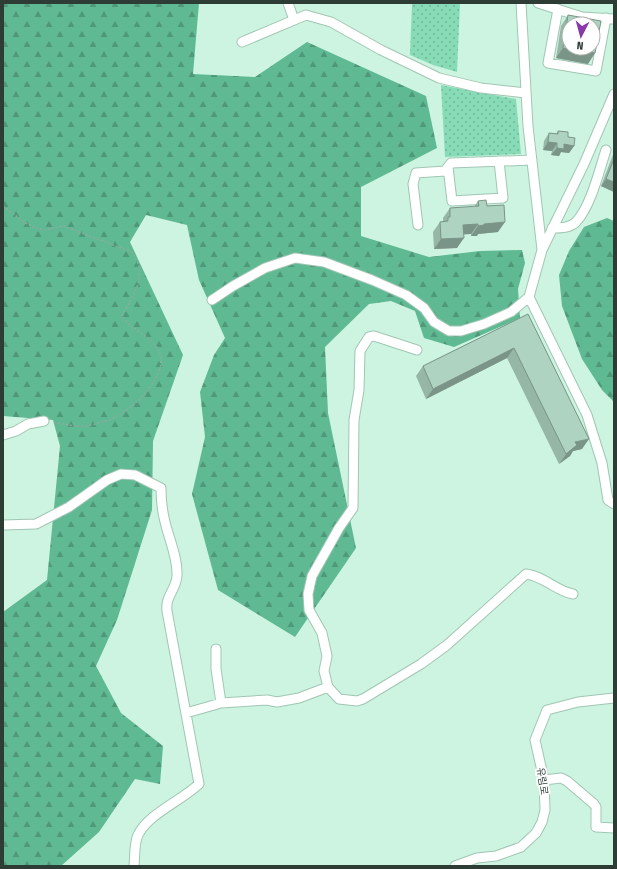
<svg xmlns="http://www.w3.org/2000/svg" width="617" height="869" font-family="'Fira Sans Condensed','Noto Sans KR',sans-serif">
  <defs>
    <pattern id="grass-dots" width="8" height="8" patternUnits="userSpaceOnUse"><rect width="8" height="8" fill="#87dcb7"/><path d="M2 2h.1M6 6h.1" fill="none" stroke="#6fb496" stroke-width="1.8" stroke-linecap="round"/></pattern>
    <pattern id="forest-firs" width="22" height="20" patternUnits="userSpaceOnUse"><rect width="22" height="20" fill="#5fb993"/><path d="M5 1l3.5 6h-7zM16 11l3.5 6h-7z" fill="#4f9879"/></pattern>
  </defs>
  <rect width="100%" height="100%" fill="#cdf4e1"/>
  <!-- grass -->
  <path fill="url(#grass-dots)" d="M 412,3 L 460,3 L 457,72 L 433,65 L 410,55 Z
    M 441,85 L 516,99 L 521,154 L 445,157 Z"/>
  <!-- forest -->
  <path fill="url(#forest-firs)" d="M 3,3 L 199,3 L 193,74 L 255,77 L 307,42 L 426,96 L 437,148 L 361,187 L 361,236 L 429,257 L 480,251 L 522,250 L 525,263 L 518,289 L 520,318 L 454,347 L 424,338 L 415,311 L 391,301 L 369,304 L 325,347 L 328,413 L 356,548 L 295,637 L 218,590 L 192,494 L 205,437 L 200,392 L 214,355 L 225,338 L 199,280 L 187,225 L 146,215 L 130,242 L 183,355 L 153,441 L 152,510 L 117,620 L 96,666 L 121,713 L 163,746 L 160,784 L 135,779 L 99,832 L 61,866 L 3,866 L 3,612 L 47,580 L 60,446 L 53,420 L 3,416 Z
    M 607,218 L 614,221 L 614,402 L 602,390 L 582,359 L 562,306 L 559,275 L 569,251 L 584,227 Z"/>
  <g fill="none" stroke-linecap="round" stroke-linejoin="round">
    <defs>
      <path id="minor" d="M 288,3 L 294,20
        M 538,3 L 582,17 L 614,19
        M 558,9 L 548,63 L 596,71 L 606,18
        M 242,42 L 306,15 L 331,22 L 381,50 L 439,78 L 481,88 L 526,93
        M 448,167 L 452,201 L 503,198 L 499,161
        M 418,225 L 413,184 L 416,173 L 445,171 L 451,163 L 532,160
        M 552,228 C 561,228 570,228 576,222 C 591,206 599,171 606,150
        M 542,250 L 584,164 L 614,94
        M 529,297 L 587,415 L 602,463 L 608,500 L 614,504
        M 212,300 L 233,286 L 265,268 L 295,258 L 324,262 L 372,280 L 406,295 L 424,308 L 434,322 L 449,331 L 461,331 L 484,324 L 511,312 L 529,297 L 542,250 L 528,126 L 521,3
        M 417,350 L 374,336 L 369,337 L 360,351 L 359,390 L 354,420 L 353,508 L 339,528 L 312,576 L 308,594 L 309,610 L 322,633 L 327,656 L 324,671 L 328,687 L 339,699 L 357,701 L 363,699 L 421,664 L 447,645 L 526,574 C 544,576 556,591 573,594
        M 3,435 L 16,431 L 28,424 L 44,421
        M 3,525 L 36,524 L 69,507 L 107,480 L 121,474 L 135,475 L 161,488 C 161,499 162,510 165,522 C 169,539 178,558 177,576 C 176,590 165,596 167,611 L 199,784 C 181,801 148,814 138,835 C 134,843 135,857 134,866
        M 216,649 L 216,669 L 221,703
        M 186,713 L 221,703 L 267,700 L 277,702 L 299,698 L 328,687
        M 544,780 L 561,778 L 567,781 L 594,804 L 596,807 L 596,827 L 614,828
        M 455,866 L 477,858 L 496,856 L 521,847 L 536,833 L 542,822 L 545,810 L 544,780 L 535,740 L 547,710 L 578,702 L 614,698"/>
    </defs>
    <!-- minor casing -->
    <use href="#minor" stroke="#a0c6b4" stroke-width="11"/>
    <!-- path -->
    <path stroke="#8eac9e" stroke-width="1.5" stroke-dasharray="2 2" stroke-linecap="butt" d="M 3,206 L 24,222 L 33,227 L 44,230 L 64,226 L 131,252 C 150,273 133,296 122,316 C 132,332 154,336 160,354 C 167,372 140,402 125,411 C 116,418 102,423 91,425 C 78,428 65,424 52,422"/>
    <!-- minor -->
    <use href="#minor" stroke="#fff" stroke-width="9"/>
  </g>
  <!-- wall -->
  <path fill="#96b6a6" d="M 568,15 L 588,64 L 556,58 L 561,26 Z
    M 558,131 L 568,137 L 574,146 L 569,153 L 561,152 L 559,156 L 551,155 L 552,151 L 543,150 L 544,141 L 549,133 L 556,134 Z
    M 614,152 L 614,192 L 601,186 Z
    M 478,201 L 487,206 L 498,232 L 478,234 L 477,236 L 471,236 L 471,234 L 464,234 L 457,248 L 434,249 L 433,232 L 440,222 L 443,221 L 443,218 L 450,208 L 474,207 Z
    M 528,314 L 582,449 L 573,451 L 570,456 L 559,464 L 507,358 L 426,399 L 416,376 L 423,366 Z"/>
  <!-- shaded-wall -->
  <path fill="#7a9487" d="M 563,48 L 595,53 L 588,64 L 556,58 Z
    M 548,142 L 557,143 L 552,151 L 543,150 Z
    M 564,144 L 574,146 L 569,153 L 561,152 L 559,156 L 551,155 L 557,148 Z
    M 606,179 L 614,182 L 614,192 L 601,186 Z
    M 505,222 L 498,232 L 478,234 L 477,236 L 471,236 L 478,226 L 484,224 Z
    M 478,224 L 471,234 L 456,235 L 463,225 Z
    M 464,238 L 457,248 L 434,249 L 441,239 Z
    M 514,348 L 507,358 L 426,399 L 433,389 Z
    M 589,439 L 582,449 L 573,451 L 570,456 L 559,464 L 575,442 Z"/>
  <!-- building -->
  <path fill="#aed4c1" stroke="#7a9487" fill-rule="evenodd" d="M 568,15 L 601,21 L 595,53 L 563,48 ZM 569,24 L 593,24 L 593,48 L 569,48 Z
    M 558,131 L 568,132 L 568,137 L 575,138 L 574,146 L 564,144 L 564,149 L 557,148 L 557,143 L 548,142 L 549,133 L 558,134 Z
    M 614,159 L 614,182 L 606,179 Z
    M 486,200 L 487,206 L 504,205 L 505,222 L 484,224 L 484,225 L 478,226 L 478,224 L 463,225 L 464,238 L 441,239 L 440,222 L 448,221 L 448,217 L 450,217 L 450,208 L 479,206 L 478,201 Z
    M 528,314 L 589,439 L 575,442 L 577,445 L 566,454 L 514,348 L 433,389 L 423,366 Z"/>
  <g text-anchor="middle" stroke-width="4" stroke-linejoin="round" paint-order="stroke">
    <!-- street labels -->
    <g font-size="10" fill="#2d3c35" stroke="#fff">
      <text transform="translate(543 781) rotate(81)" y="4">유림로</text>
    </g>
  </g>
  <!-- border -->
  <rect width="617" height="869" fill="none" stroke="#2d3c35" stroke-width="8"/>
  <!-- north arrow -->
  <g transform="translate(581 36) rotate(186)"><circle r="19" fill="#ffffff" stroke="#abb1ae"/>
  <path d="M0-3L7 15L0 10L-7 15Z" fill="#8839a9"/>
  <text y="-6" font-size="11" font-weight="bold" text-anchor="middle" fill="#2d3c35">N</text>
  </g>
</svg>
